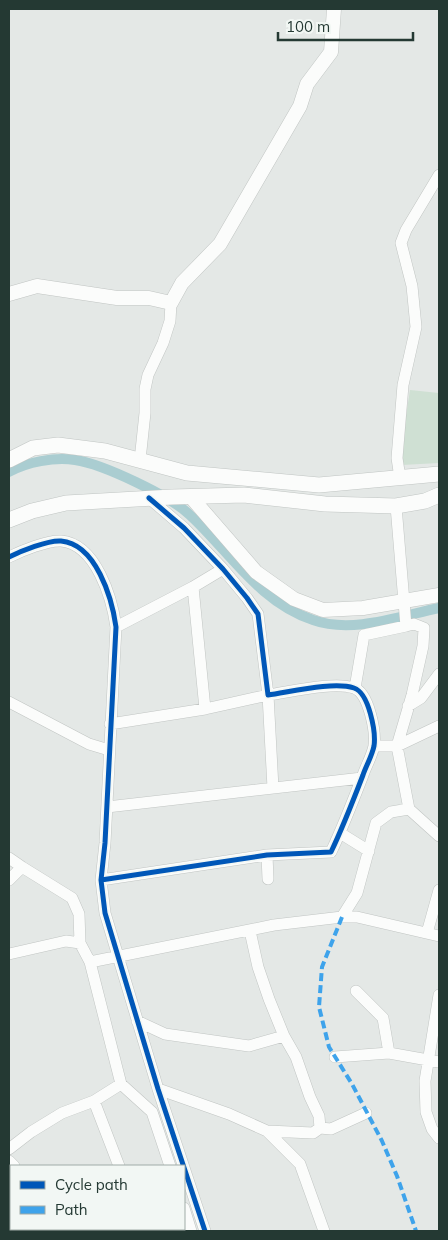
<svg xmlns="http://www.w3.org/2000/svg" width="448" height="1240" font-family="Mulish,sans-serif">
  <rect width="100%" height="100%" fill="#e4e8e6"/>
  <!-- green -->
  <path fill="#cfe0d3" d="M 410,390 L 439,393 L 439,463 L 402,465 L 402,442 Z"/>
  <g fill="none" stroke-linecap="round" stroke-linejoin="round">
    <!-- canal -->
    <path stroke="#aacdd1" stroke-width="10" d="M 9,472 C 27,462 54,457 75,460 C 103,464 170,496 190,515 C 230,552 259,602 313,620 C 352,634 400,616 439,608"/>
    <defs>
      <path id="minor" d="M 140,460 L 145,413 L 145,389 L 148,375 L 163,343 L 170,321 L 171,303
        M 400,478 L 397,458 L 403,385 L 416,327 L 412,286 L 401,243 L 406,230 L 439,175
        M 396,506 L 406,626 L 414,624 L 424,628 L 423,646 L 412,695 L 397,746 L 409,809 L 439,836
        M 9,557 C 21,551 48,540 61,541 C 96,544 112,598 116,627 L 105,843 L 101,880 L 105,913 L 158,1089 L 205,1231
        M 193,587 L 205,709
        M 116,627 L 193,587 L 223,569
        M 355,688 L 364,635 L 406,626
        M 9,702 L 89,744 L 109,750
        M 408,706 L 421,698 L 439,674
        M 110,724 L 205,709 L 268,695 L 273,788
        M 374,746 L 397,746 L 439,726
        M 107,807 L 362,778
        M 409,809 L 391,812 L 376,823 L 357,893 L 342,917 L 357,917 L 439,936
        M 340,833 L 369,851
        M 267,855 L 268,879
        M 9,858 L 22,867
        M 9,880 L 22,867 L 72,898 L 79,914 L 80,943
        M 101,880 L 267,855 L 331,852 C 343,827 353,801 363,775 C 366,766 372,756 374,746 C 376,732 369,693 354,688 C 334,681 290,692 268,695 L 258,614 L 247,598 L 223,569 L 184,528 L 149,498
        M 427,933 L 439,890
        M 9,954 L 66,941 L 80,943 L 90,962 L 121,1084 L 94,1101 L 62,1113 L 31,1132 L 9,1149
        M 90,962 L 274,925 L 342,917
        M 356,991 L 383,1018 L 389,1053 L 439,1062
        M 439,995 L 425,1081 L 426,1112 L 432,1129 L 439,1138
        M 137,1021 L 165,1034 L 249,1046 L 284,1036
        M 335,1057 L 389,1053
        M 121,1084 L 152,1112 L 170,1166
        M 158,1089 L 229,1114 L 267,1131 L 313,1133 L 320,1128 L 319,1116 L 310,1097 L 296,1057 L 284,1036 L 269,999 L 258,967 L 250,931
        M 94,1101 L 119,1166
        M 320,1128 L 331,1129 L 366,1113
        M 267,1131 L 300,1164 L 324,1231
        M 9,1161 L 14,1166
        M 184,1208 L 191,1231
        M 77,1229 L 79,1231"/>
      <path id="tertiary" d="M 9,294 L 37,286 L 117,298 L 149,298 L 171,303 L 182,283 L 220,244 L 300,106 L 307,84 L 331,52 L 334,9
        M 191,497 L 256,572 L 294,599 L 323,610 L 363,608 L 439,595"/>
      <path id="secondary" d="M 9,460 L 33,448 L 58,445 L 105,451 L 187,473 L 319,485 L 439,474
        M 9,520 L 32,511 L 66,503 L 172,497 L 244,495 L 325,504 L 396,506 L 425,501 L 439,495"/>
    </defs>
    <!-- minor casing -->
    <use href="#minor" stroke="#c1c5c3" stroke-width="12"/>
    <!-- tertiary casing -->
    <use href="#tertiary" stroke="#c1c5c3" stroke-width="15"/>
    <!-- secondary casing -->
    <use href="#secondary" stroke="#c0c5c3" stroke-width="16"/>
    <!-- minor -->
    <use href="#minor" stroke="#fbfcfb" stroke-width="11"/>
    <!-- tertiary -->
    <use href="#tertiary" stroke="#fbfcfb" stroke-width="14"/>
    <!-- secondary -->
    <use href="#secondary" stroke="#fbfcfb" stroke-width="15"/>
    <!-- quiet -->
    <path stroke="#3ea3eb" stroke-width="4" stroke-dasharray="8 4" stroke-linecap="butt" d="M 342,917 L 322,967 L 319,1007 L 329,1047 L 352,1084 L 382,1141 L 397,1176 L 416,1231"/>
    <defs>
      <path id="cycleway" d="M 9,557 C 21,551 48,540 61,541 C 96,544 112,598 116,627 L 105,843 L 101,880 L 105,913 L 158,1089 L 205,1231
        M 101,880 L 267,855 L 331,852 C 343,827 353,801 363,775 C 366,766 372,756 374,746 C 376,732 369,693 354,688 C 334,681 290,692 268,695 L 258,614 L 247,598 L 223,569 L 184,528 L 149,498"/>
    </defs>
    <!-- cycleway casing -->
    <use href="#cycleway" stroke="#f2f7f4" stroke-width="8"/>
    <!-- cycleway -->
    <use href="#cycleway" stroke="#0057b8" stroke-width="5"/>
  </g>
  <!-- border -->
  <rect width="448" height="1240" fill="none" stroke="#243933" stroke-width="20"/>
  <!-- legend -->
  <rect x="10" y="1165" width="175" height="65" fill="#f2f7f4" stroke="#a0aba7"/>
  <rect x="20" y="1181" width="25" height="8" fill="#0057b8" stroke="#a0aba7"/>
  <text x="55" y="1190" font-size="15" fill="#243933">Cycle path</text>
  <rect x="20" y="1206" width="25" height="8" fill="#3ea3eb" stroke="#a0aba7"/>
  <text x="55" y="1215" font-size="15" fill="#243933">Path</text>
  <!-- scale -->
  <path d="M278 32v8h135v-8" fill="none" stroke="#243933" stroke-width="2.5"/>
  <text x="286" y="32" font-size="15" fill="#243933" stroke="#f2f7f4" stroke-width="4" paint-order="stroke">100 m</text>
</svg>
